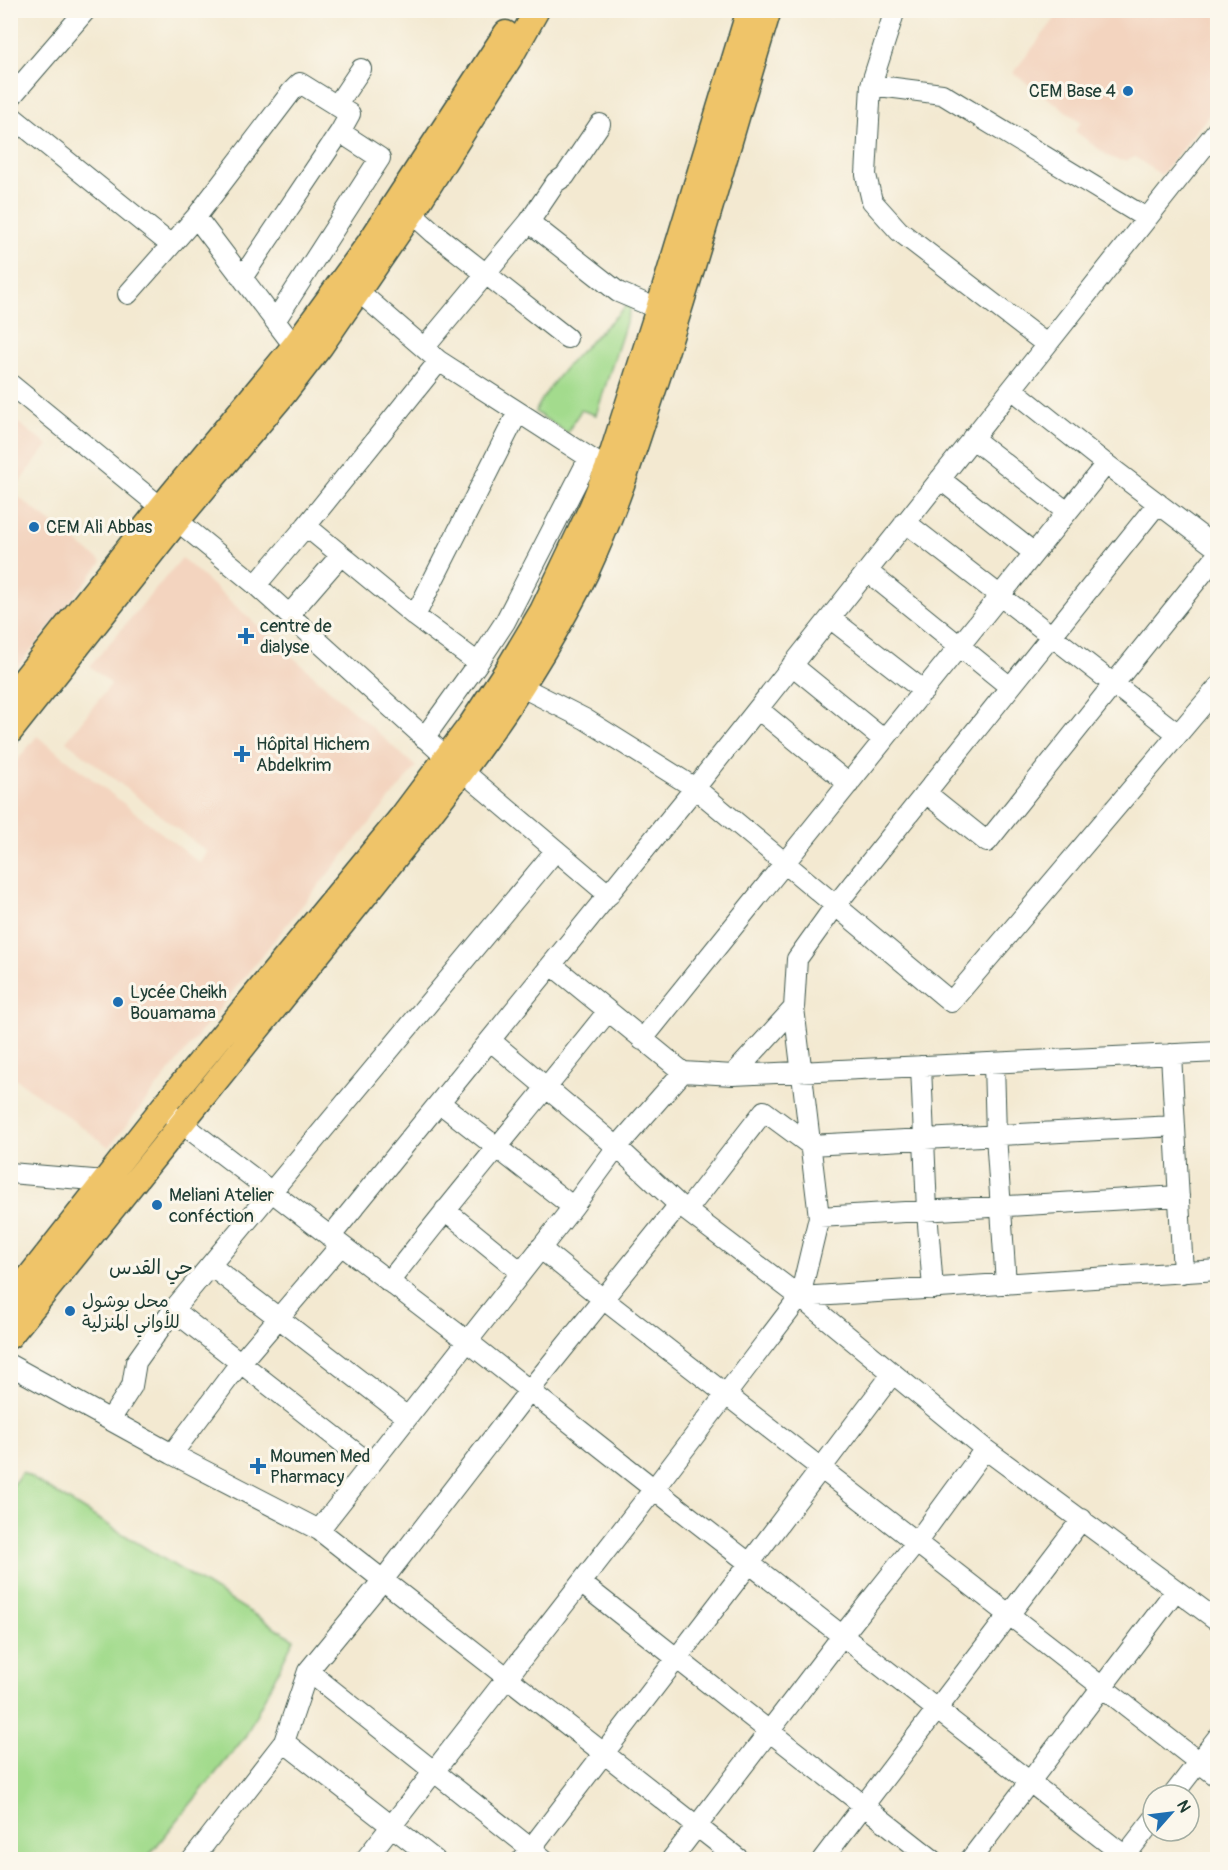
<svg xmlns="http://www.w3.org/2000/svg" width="1228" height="1870" font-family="Pangolin,'Playpen Sans Arabic',sans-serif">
  <rect width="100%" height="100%" fill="#fbf7ec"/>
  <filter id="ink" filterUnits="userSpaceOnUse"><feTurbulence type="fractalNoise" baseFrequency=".0167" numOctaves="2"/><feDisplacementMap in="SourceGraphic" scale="12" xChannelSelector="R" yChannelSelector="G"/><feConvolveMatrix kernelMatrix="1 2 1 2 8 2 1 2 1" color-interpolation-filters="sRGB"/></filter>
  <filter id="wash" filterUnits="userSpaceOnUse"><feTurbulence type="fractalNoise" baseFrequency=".008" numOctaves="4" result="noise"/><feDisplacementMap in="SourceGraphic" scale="24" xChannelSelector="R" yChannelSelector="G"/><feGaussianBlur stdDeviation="1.35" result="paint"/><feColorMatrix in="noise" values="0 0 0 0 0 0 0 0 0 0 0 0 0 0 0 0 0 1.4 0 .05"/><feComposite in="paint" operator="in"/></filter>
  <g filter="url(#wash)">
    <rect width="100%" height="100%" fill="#f3e9d1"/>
    <!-- built -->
    <path fill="#f3d4bf" d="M 1061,11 L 1217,11 L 1217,105 L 1161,175 L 1135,157 L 1126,161 L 1117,160 L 1108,156 L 1075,131 L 1081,122 L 1013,73 Z
      M 10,417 L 48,445 L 12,492 L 102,562 L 11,675 Z
      M 182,558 L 416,767 L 283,929 L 109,1147 L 11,1075 L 11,768 L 37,736 L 200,863 L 207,852 L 66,741 L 111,684 L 90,666 Z"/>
    <!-- green -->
    <path fill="#a3db8d" stroke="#618c60" stroke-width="1.5" d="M 627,305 L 631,307 L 596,415 L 581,410 L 567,433 L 535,412 C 556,370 595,338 627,305 Z
      M 22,1472 L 294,1639 L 245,1737 L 146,1859 L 11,1859 L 10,1489 Z"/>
  </g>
  <g filter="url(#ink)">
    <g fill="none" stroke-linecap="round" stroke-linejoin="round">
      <defs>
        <path id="minor" d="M 895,10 L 871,85 L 866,175 L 872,201 L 899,231 L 1046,344
          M 871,85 L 942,94 L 1146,218
          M 10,98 L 86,10
          M 337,105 L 361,69
          M 10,115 L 171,245
          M 412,213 L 434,233 L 567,338
          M 196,217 L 294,346
          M 529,222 L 618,292 L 658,309
          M 242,278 L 340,132
          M 358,291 L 439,361 L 607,469 L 618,475
          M 128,294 L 196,217 L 292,91 L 300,83 L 350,114 L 340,132 L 380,158 L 275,321
          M 424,348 L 529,222 L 556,182 L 565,176 L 600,124
          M 10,384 L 256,585 L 446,757 L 609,895
          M 1012,389 L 1106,464 L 1218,549
          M 972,438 L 1067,512
          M 940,479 L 1034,553
          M 905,522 L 1178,734
          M 306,526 L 415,616 L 478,663
          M 867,571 L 1010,687
          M 256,585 L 306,526 L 439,361
          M 289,615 L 341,555
          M 415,616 L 518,412
          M 830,618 L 924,691
          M 792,665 L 884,740
          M 522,687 L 585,719 L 695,788 L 951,1002 L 1218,687
          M 758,709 L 849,784
          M 424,738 L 478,663 L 505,622 L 589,458
          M 926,793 L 987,842 L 1218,554
          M 552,965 L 683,1072 L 733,1075 L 1218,1052
          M 642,1040 L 1106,464
          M 491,1041 L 617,1147 L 679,1205 L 800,1297 L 985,1449 L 1218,1621
          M 1171,1054 L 1183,1273
          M 994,1063 L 996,1135 L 1006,1284
          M 921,1066 L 927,1211 L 933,1289
          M 733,1075 L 794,1008
          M 440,1103 L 573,1207
          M 171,1115 L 467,1341 L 654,1489 L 1130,1860
          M 10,1173 L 105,1181
          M 445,1210 L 521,1272
          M 687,1210 L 764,1111 L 810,1145 L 1174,1126
          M 819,1217 L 1179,1196
          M 330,1237 L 695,788 L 1218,129
          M 540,1248 L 603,1299 L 1218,1777
          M 211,1266 L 407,1417
          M 389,1282 C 460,1190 536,1102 608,1011
          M 800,1297 L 1218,1270
          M 173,1310 L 370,1464
          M 10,1365 L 172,1454 L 319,1530 L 740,1860
          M 110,1420 L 132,1386 L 136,1362 L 173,1310 L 556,850
          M 172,1454 L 240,1363 L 341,1245
          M 319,1530 L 573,1207 L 617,1147 L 683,1072
          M 581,1583 L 933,1860
          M 308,1671 L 545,1860
          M 284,1742 L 435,1860
          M 1173,1795 L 1218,1737
          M 192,1860 L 284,1742 L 308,1671 L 383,1580 L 529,1391 L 679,1205
          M 365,1860 L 654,1489 L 800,1297 L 819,1217 L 794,1008 L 797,959 L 835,906 L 1158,503
          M 522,1860 L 749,1564 L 893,1373
          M 671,1860 L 842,1636 L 916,1543 L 985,1449
          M 822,1860 L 1082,1519
          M 970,1860 L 1176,1590
          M 1122,1860 L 1153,1820"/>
        <path id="major" d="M 10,697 L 161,507 L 294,346 L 369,243 L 506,33
          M 10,732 L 178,520 L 284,394 L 321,346 L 412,213 L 510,58 L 537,10
          M 10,1301 L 162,1108 L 402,816 L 471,724 L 508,668 L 542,611 L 591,508 L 607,469 L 658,309 L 749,10
          M 10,1336 C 116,1205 222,1073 328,942 C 422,824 520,709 586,573 C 615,511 635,448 656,383 C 697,260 731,134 769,10"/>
      </defs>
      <!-- minor casing -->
      <use href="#minor" stroke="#3f574c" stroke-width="22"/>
      <!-- major casing -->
      <use href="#major" stroke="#3f574c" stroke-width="27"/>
      <!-- minor -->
      <use href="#minor" stroke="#fff" stroke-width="20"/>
      <!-- major -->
      <use href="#major" stroke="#efc469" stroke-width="24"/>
    </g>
  </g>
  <!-- markers -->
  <g fill="#1f6fb2" stroke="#fbf7ec" stroke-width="2">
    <circle cx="1128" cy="91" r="6"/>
    <circle cx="34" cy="527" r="6"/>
    <path d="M243 627h6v6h6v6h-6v6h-6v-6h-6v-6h6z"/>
    <path d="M239 745h6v6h6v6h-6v6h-6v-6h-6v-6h6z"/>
    <circle cx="118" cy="1002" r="6"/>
    <circle cx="157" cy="1205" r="6"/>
    <circle cx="70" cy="1311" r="6"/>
    <path d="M255 1457h6v6h6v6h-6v6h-6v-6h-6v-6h6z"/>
  </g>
  <g text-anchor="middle" stroke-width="6" stroke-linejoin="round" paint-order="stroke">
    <!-- poi labels -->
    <g font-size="18" fill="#1f3d34" stroke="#fbf7ec" text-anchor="start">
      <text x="1116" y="97" text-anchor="end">CEM Base 4</text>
      <text x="46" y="533">CEM Ali Abbas</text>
      <text x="260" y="632">centre de<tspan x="260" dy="21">dialyse</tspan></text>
      <text x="256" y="750">Hôpital Hichem<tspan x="256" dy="21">Abdelkrim</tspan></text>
      <text x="130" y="998">Lycée Cheikh<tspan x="130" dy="21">Bouamama</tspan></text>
      <text x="169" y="1201">Meliani Atelier<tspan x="169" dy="21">conféction</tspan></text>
      <text x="82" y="1307">محل بوشول<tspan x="82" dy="21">للأواني المنزلية</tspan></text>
      <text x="270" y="1462">Moumen Med<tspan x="270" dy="21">Pharmacy</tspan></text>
    </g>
    <!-- neighbourhood labels -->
    <g font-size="20" fill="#1f3d34" stroke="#fbf7ec">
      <text x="151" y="1274">حي القدس</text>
    </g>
  </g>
  <!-- margin -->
  <rect width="1228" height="1870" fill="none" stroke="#fbf7ec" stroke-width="36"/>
  <!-- north arrow -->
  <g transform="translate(1171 1813) rotate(62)"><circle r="28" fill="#fbf7ec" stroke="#a3ada2" stroke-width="1.5"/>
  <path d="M0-4.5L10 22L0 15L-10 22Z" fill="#1f6fb2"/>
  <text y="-9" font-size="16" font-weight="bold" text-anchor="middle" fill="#1f3d34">N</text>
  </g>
</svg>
